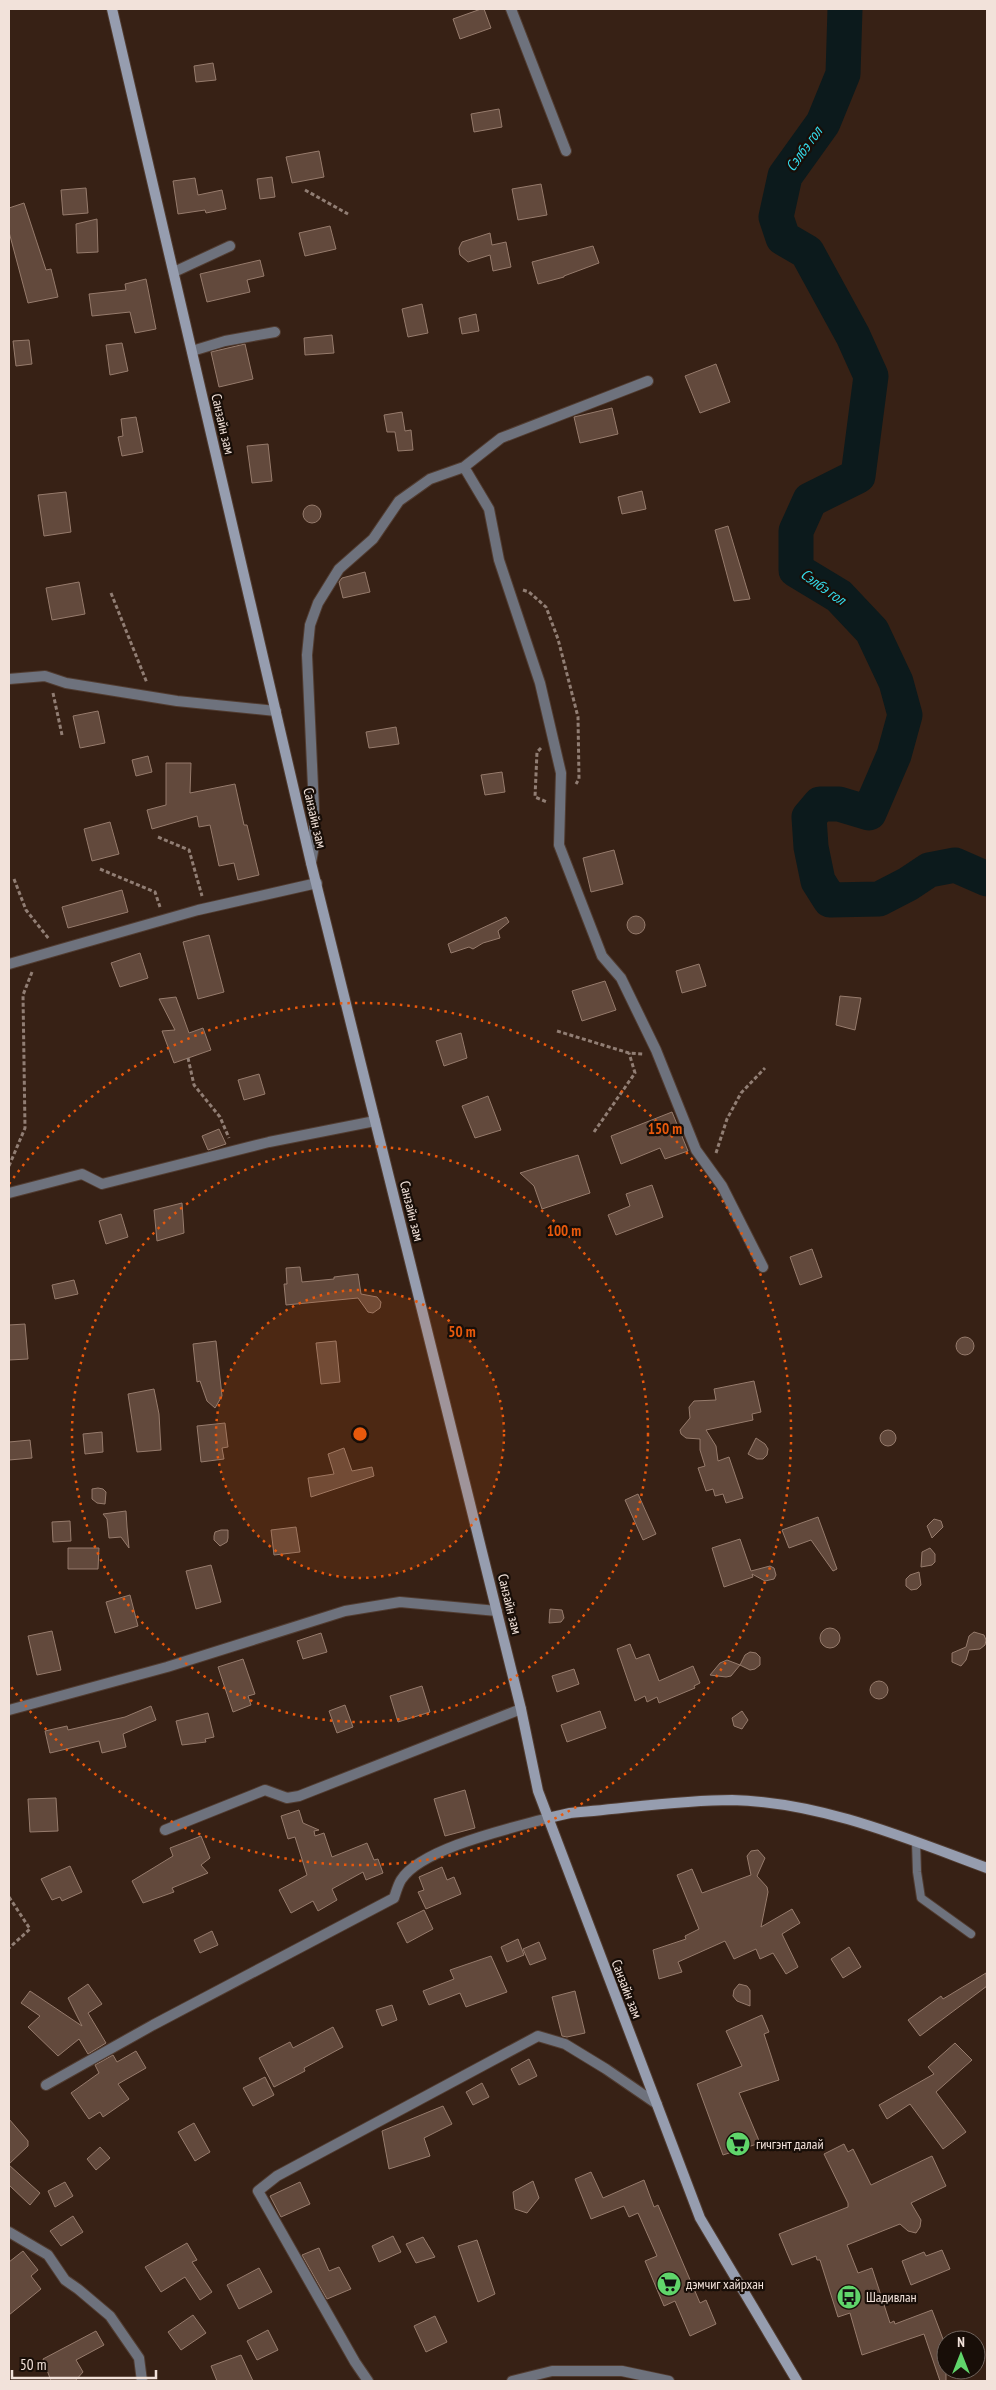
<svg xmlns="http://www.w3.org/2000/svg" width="996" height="2390" font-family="'PT Sans Narrow',sans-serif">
  <rect width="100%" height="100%" fill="#372115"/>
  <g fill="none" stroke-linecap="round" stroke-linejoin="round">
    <!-- river -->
    <path stroke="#0c1a1c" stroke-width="35" d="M 845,9 L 843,74 L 823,123 L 785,176 L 776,217 L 783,238 L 807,252 L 853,336 L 871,376 L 858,476 L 810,500 L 796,531 L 796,570 L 839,596 L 872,631 L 896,682 L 905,715 L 894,755 L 869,813 L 839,804 L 820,804 L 809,817 L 811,847 L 818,881 L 830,900 L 879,899 L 908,884 L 929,870 L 955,865 L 987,879"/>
  </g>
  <!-- building -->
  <path fill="#62493c" stroke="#967b6c" d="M 481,9 L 484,9 L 491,28 L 460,39 L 453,19 Z
    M 213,63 L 216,80 L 196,82 L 194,66 Z
    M 499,109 L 502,127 L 474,132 L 471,114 Z
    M 319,151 L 324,177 L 292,183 L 286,157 Z
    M 272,177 L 275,197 L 260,199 L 257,179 Z
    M 195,178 L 198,195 L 222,190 L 226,209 L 206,213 L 205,210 L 178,214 L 173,181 Z
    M 541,184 L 547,215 L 518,220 L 512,189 Z
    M 86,188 L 88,213 L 63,215 L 61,190 Z
    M 24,203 L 46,270 L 51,269 L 58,297 L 28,303 L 9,232 L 9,208 Z
    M 97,219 L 98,252 L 77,253 L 76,224 Z
    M 330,226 L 336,249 L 305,256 L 299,233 Z
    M 490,233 L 492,245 L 506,242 L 511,267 L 493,271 L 490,255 L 468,262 L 460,255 L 459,248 L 462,242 Z
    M 593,246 L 599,263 L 564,276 L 564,277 L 538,284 L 532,262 Z
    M 260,260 L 264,276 L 247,280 L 250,292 L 207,302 L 200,274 Z
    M 146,279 L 156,329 L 135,333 L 130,312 L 92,316 L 89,294 L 126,290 L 125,284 Z
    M 422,304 L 428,333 L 408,337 L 402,309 Z
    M 476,314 L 479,331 L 462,334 L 459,318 Z
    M 332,335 L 334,353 L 305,355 L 304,338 Z
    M 29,340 L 32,364 L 16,366 L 13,341 Z
    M 122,343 L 128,371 L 110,375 L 106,345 Z
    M 245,344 L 253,379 L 219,387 L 211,352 Z
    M 716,364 L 730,402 L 700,413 L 685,376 Z
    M 612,408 L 618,434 L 580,443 L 574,417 Z
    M 402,412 L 405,431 L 411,430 L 413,450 L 398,451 L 395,432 L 387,432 L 384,415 Z
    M 136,417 L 143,452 L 122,456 L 118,437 L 123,436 L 121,419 Z
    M 268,444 L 272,481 L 252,483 L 247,446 Z
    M 642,491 L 646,509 L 622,514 L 618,497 Z
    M 66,492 L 71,532 L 44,536 L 38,495 Z
    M303 514a9 9 0 1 1 18 0a9 9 0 1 1-18 0Z
    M 728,526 L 750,599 L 734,601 L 715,530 Z
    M 365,572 L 370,592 L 343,598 L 339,582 L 342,578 Z
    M 79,582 L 85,614 L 52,620 L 46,588 Z
    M 98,711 L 105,743 L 80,748 L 73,716 Z
    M 396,727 L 399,744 L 369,748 L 366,732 Z
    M 148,756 L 152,772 L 136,776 L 132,760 Z
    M 166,763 L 191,763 L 190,793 L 235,784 L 244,825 L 247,825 L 259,875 L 238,880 L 234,863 L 219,866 L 210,825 L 199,827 L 197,816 L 152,829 L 147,810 L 166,805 Z
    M 502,772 L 505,792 L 485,795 L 481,775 Z
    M 110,822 L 119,854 L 92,861 L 84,829 Z
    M 614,850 L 623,884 L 591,892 L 583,858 Z
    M 122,890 L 128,912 L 68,928 L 62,907 Z
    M627 925a9 9 0 1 1 18 0a9 9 0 1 1-18 0Z
    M 506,917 L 509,922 L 498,931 L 500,938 L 483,943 L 473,949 L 469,947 L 451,953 L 448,944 Z
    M 209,935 L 224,992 L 198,999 L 183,942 Z
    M 140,953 L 148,978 L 120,987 L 111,963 Z
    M 699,964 L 706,986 L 682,993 L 676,971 Z
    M 605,981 L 616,1010 L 582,1021 L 572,991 Z
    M 840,996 L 861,998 L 855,1030 L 836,1025 Z
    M 176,997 L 189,1033 L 203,1028 L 211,1050 L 174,1063 L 162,1031 L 175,1030 L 159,999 Z
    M 461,1033 L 467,1058 L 444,1066 L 436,1041 Z
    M 259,1074 L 265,1094 L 244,1100 L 238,1080 Z
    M 488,1096 L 501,1130 L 475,1138 L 462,1106 Z
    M 672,1112 L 688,1151 L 665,1159 L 660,1148 L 621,1164 L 611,1136 Z
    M 219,1129 L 226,1144 L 208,1150 L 202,1136 Z
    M 578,1155 L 590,1193 L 542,1209 L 534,1186 L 520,1173 Z
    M 652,1185 L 663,1217 L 616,1235 L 608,1215 L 630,1206 L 626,1194 Z
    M 182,1203 L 184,1233 L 157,1241 L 154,1210 Z
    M 121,1214 L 128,1237 L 106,1244 L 99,1221 Z
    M 812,1249 L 822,1277 L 800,1285 L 790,1257 Z
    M 300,1267 L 302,1282 L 334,1279 L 334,1277 L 358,1274 L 361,1294 L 377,1297 L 381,1302 L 380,1308 L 373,1313 L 368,1312 L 358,1298 L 286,1305 L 284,1284 L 287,1284 L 286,1268 Z
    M 74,1280 L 78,1294 L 55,1299 L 52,1285 Z
    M 25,1324 L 28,1359 L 9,1360 L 9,1325 Z
    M956 1346a9 9 0 1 1 18 0a9 9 0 1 1-18 0Z
    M 216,1341 L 222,1396 L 215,1408 L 207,1401 L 200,1381 L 197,1382 L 193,1344 Z
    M 336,1341 L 340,1382 L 321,1384 L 316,1343 Z
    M 754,1381 L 761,1412 L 752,1414 L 753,1420 L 706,1430 L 716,1446 L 718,1461 L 729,1457 L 743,1498 L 726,1503 L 723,1494 L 715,1496 L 713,1489 L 706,1491 L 698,1468 L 705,1466 L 700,1450 L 700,1439 L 686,1438 L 681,1434 L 680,1430 L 690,1418 L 689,1407 L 694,1401 L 716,1400 L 714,1389 Z
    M 154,1389 L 159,1414 L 161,1450 L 137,1452 L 128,1394 Z
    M 225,1423 L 228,1447 L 222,1448 L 224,1459 L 201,1462 L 197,1426 Z
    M880 1438a8 8 0 1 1 16 0a8 8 0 1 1-16 0Z
    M 102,1432 L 103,1452 L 85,1454 L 83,1434 Z
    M 756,1438 L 765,1444 L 768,1449 L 767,1455 L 763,1459 L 757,1459 L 748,1454 Z
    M 30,1440 L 32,1458 L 9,1460 L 9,1442 Z
    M 344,1448 L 352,1471 L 372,1467 L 374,1476 L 311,1497 L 308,1478 L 334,1474 L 328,1454 Z
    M 98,1488 L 103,1489 L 106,1492 L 105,1504 L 97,1503 L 92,1499 L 92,1489 Z
    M 638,1494 L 656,1534 L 643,1540 L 625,1500 Z
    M 126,1511 L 127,1527 L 129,1548 L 121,1537 L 109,1538 L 107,1519 L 103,1514 Z
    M 818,1517 L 837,1569 L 833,1571 L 811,1540 L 789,1548 L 782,1530 Z
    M 934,1519 L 941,1521 L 943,1527 L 932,1538 L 927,1526 Z
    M 70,1521 L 71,1541 L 53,1542 L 52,1522 Z
    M 296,1527 L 300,1552 L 274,1555 L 271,1530 Z
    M 221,1530 L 228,1530 L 228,1538 L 227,1542 L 220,1546 L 214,1540 L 214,1536 L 215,1532 Z
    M 740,1539 L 751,1571 L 770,1566 L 774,1568 L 776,1575 L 774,1579 L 765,1581 L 752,1574 L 753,1577 L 724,1587 L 712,1548 Z
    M 68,1548 L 99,1548 L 98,1569 L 68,1569 Z
    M 930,1548 L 935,1554 L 935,1562 L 932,1565 L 921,1567 L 922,1552 Z
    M 211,1565 L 221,1602 L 196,1609 L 186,1571 Z
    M 919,1572 L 921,1585 L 917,1589 L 911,1590 L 906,1586 L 906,1579 L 910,1575 Z
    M 130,1595 L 138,1626 L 115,1633 L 106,1602 Z
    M 550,1609 L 562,1610 L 564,1618 L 561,1622 L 549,1623 Z
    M820 1638a10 10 0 1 1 20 0a10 10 0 1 1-20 0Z
    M 52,1631 L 61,1670 L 37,1675 L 28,1636 Z
    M 974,1632 L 984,1635 L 986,1640 L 985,1645 L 980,1649 L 969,1650 L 966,1660 L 961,1666 L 952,1662 L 952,1653 L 966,1647 L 969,1636 Z
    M 321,1633 L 327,1652 L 303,1659 L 297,1641 Z
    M 630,1644 L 636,1659 L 649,1654 L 659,1681 L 693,1666 L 700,1683 L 694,1686 L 695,1688 L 659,1703 L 657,1697 L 647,1702 L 645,1696 L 635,1701 L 617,1649 Z
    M 750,1652 L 756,1653 L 760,1657 L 760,1665 L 755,1669 L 750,1670 L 740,1665 L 745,1655 Z
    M 243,1659 L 255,1694 L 248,1696 L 251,1705 L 233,1712 L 218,1667 Z
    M 727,1660 L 740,1665 L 731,1676 L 726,1677 L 710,1675 L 720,1663 Z
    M 574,1669 L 579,1684 L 557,1692 L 552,1676 Z
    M870 1690a9 9 0 1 1 18 0a9 9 0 1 1-18 0Z
    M 422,1686 L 430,1712 L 398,1722 L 390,1696 Z
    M 345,1705 L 353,1727 L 337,1733 L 329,1711 Z
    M 151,1706 L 156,1720 L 123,1734 L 126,1747 L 102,1753 L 99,1741 L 50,1753 L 45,1731 L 67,1726 L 68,1730 L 125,1717 Z
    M 600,1711 L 606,1728 L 567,1742 L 561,1725 Z
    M 742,1711 L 748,1720 L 742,1729 L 734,1726 L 732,1718 Z
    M 208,1713 L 214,1737 L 205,1739 L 206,1742 L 182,1745 L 176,1721 Z
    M 465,1790 L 475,1828 L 445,1836 L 434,1799 Z
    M 56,1798 L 58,1831 L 30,1832 L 28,1799 Z
    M 299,1810 L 303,1823 L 319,1830 L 314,1831 L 315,1836 L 324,1833 L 332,1857 L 367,1843 L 374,1860 L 378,1859 L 383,1873 L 366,1880 L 363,1872 L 332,1889 L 337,1900 L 318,1911 L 313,1901 L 291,1913 L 279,1890 L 307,1875 L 295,1837 L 288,1839 L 281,1816 Z
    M 201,1836 L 210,1858 L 201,1865 L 208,1873 L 172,1888 L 174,1892 L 143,1903 L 132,1881 L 173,1856 L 170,1848 Z
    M 758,1850 L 765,1858 L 757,1876 L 767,1887 L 768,1892 L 761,1927 L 792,1909 L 800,1923 L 782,1934 L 798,1967 L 786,1974 L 773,1953 L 760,1959 L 756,1949 L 734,1959 L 725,1941 L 678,1962 L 682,1972 L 659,1979 L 653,1950 L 686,1939 L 685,1936 L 699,1929 L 677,1875 L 692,1869 L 702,1893 L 751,1875 L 747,1856 L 751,1851 Z
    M 70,1866 L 82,1892 L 62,1901 L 60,1897 L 52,1900 L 41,1879 Z
    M 442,1867 L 447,1880 L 454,1877 L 461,1894 L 426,1909 L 418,1892 L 424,1890 L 419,1877 Z
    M 424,1910 L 433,1929 L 407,1943 L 397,1923 Z
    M 212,1931 L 218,1945 L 200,1953 L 194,1940 Z
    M 518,1939 L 524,1955 L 507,1962 L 501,1947 Z
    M 539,1942 L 546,1959 L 530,1965 L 523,1949 Z
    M 849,1947 L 861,1967 L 843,1978 L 831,1959 Z
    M 491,1956 L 507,1992 L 466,2007 L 460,1993 L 429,2005 L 423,1991 L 454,1979 L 450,1970 Z
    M 986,1973 L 987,1986 L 920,2036 L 908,2020 L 941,1996 L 943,1999 Z
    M 88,1984 L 102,2004 L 88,2013 L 106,2043 L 88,2054 L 79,2039 L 58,2056 L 28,2027 L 40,2016 L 21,2003 L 30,1991 L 82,2026 L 68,1998 Z
    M 739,1984 L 747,1986 L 750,1990 L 750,2006 L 737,2001 L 733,1996 L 734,1990 Z
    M 575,1991 L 585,2033 L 567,2037 L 562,2036 L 552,1997 Z
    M 392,2005 L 397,2020 L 382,2026 L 376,2010 Z
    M 762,2015 L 769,2032 L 764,2034 L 779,2080 L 739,2093 L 760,2143 L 723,2155 L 697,2084 L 742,2066 L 726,2031 Z
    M 333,2027 L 343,2047 L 304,2068 L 305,2071 L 274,2087 L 259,2058 L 290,2042 L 293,2048 Z
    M 955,2043 L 972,2060 L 936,2092 L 966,2132 L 943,2149 L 910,2104 L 887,2119 L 879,2105 L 934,2074 L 928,2067 Z
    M 136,2051 L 146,2068 L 118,2084 L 129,2099 L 103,2117 L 100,2112 L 89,2119 L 71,2093 L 99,2073 L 95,2065 L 113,2055 L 117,2062 Z
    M 529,2059 L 537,2076 L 519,2085 L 511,2069 Z
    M 265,2077 L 274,2095 L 253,2106 L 243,2088 Z
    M 482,2083 L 489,2097 L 473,2105 L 466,2092 Z
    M 443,2106 L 452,2124 L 424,2138 L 430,2156 L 389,2169 L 382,2131 Z
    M 9,2119 L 28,2141 L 28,2146 L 9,2164 Z
    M 194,2123 L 210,2152 L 195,2161 L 178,2132 Z
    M 844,2144 L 848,2152 L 853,2149 L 871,2185 L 932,2156 L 946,2186 L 911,2203 L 921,2220 L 920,2227 L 916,2233 L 908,2231 L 900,2224 L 847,2245 L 858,2273 L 872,2268 L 890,2323 L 894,2321 L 895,2324 L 932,2310 L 946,2347 L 946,2381 L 940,2381 L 924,2334 L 862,2355 L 850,2313 L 838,2317 L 820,2260 L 817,2260 L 816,2256 L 792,2265 L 779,2234 L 848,2207 L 848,2203 L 824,2154 Z
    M 100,2147 L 110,2158 L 96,2170 L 87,2159 Z
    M 9,2165 L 40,2193 L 30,2205 L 9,2185 Z
    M 591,2172 L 603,2198 L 644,2180 L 654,2207 L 658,2205 L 700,2303 L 706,2300 L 716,2324 L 690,2336 L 675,2301 L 664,2306 L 645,2261 L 657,2256 L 638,2213 L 629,2217 L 624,2206 L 591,2219 L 575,2179 Z
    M 533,2181 L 539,2198 L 527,2213 L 515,2209 L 513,2192 Z
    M 65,2182 L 73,2196 L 55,2207 L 48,2191 Z
    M 300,2182 L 310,2204 L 281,2217 L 270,2196 Z
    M 73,2216 L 83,2232 L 61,2246 L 50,2231 Z
    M 393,2236 L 401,2252 L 379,2262 L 372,2246 Z
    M 423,2237 L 435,2257 L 416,2263 L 406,2244 Z
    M 477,2240 L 495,2294 L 478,2302 L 458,2246 Z
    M 187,2243 L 197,2260 L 192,2262 L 212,2292 L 200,2300 L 185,2277 L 161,2292 L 145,2267 Z
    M 319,2248 L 329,2271 L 339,2267 L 351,2289 L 327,2299 L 302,2255 Z
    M 942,2250 L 950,2269 L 911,2285 L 902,2261 L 924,2252 L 926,2256 Z
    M 23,2251 L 38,2270 L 31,2276 L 41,2289 L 9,2315 L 9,2262 Z
    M 259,2268 L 272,2292 L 239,2309 L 227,2285 Z
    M 193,2315 L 206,2333 L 181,2350 L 168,2332 Z
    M 435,2316 L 447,2342 L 426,2352 L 414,2326 Z
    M 268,2330 L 278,2350 L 257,2360 L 247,2341 Z
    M 96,2331 L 104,2345 L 76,2360 L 83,2372 L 75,2381 L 51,2381 L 43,2359 Z
    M 241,2355 L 253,2381 L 217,2381 L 211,2366 Z"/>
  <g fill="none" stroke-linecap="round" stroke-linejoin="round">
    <defs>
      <path id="lane" d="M 916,1842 L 917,1872 L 921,1898 L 971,1934"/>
      <path id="street" d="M 511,9 L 566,151
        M 174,272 L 230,246
        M 192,351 L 225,341 L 275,332
        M 464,467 L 489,509 L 499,560 L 540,683 L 561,773 L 559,845 L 602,956 L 621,978 L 656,1050 L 696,1150 L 722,1186 L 763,1267
        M 9,679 L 45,676 L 66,683 L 177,701 L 276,711
        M 311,863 L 314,846 L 314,809 L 307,655 L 310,625 L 318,603 L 339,569 L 373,539 L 399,501 L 430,479 L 464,467 L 501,438 L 648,381
        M 9,964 L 198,910 L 317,883
        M 9,1193 L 82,1174 L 102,1184 L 269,1142 L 375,1121
        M 9,1710 L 167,1667 L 345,1611 L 400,1602 L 497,1611
        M 165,1830 L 265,1790 L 287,1798 L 299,1796 L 521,1709
        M 46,2085 L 153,2025 L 394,1898 C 396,1892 398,1885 401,1880 C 421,1848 512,1828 548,1818
        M 9,2232 L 48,2255 L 65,2280 L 78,2289 L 110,2316 L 139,2358 L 142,2381
        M 368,2381 L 355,2362 L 258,2191 L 277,2176 L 538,2036 L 565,2044 L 606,2069 L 657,2104
        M 512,2381 L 552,2371 L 622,2371 L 669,2381"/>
      <path id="secondary" d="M 112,9 L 311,863 L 521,1709 L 538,1791 L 700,2218 L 797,2381
        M 548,1818 L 570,1813 C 623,1809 678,1800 732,1800 C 821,1802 906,1838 987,1868"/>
    </defs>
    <!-- lane casing -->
    <use href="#lane" stroke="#513c31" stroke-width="10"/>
    <!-- street casing -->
    <use href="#street" stroke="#513c31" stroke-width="12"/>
    <!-- secondary casing -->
    <use href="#secondary" stroke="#513c31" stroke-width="12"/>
    <!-- path -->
    <path stroke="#917e74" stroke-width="3" stroke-dasharray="4 2.5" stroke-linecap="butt" d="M 305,190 L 348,214
      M 523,590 L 529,592 L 546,607 L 558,639 L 578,717 L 579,779 L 576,784
      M 111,593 L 147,683
      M 53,693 L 62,735
      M 541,748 L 537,752 L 535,797 L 547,802
      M 158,837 L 189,850 L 202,896
      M 100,869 L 155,892 L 160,907
      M 14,879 L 26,910 L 49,939
      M 557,1031 L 629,1053 L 643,1054
      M 188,1058 L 194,1085 L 220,1117 L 229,1138
      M 594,1132 L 635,1073 L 629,1053
      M 716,1153 L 727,1119 L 741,1093 L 765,1068
      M 9,1166 L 25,1128 L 23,995 L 32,972
      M 9,1897 L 30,1929 L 9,1948"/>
    <!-- lane -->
    <use href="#lane" stroke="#6e727d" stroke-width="8"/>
    <!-- street -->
    <use href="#street" stroke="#6e727d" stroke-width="10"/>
    <!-- secondary -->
    <use href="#secondary" stroke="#969daf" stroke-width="10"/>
  </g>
  <!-- distance rings -->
  <circle cx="360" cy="1434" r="144" fill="#e8590c" fill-opacity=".12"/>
  <g fill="none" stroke="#e8590c" stroke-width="2.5" stroke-dasharray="2.5 5">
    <circle cx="360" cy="1434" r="144"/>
    <circle cx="360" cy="1434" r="288"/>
    <path d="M9 1184A431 431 0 1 1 9 1684"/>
  </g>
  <!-- icons -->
  <defs>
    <symbol id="supermarket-disc" viewBox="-11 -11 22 22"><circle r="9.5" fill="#60d56b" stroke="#180e08"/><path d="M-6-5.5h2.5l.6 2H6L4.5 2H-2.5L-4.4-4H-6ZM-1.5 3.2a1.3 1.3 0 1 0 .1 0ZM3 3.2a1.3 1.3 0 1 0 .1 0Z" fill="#111"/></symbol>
    <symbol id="bus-disc" viewBox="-11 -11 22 22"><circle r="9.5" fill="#60d56b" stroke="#180e08"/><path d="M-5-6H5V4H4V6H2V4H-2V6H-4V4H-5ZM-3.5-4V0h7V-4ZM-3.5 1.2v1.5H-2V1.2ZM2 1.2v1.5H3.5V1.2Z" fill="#111"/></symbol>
  </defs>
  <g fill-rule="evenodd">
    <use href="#supermarket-disc" x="724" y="2130" width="28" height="28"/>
    <use href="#supermarket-disc" x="655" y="2270" width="28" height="28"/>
    <use href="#bus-disc" x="835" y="2283" width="28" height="28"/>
  </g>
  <g text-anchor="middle" stroke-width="4.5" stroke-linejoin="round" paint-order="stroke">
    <!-- street labels -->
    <g font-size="14" fill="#f2e2da" stroke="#180e08">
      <text transform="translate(223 424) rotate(77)" y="5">Санзайн зам</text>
      <text transform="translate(315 818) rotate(77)" y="5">Санзайн зам</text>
      <text transform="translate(412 1211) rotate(76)" y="5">Санзайн зам</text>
      <text transform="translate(510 1604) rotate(76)" y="5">Санзайн зам</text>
      <text transform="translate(627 1989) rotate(69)" y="5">Санзайн зам</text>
    </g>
    <!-- poi labels -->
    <g font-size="14" fill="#f2e2da" stroke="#180e08" text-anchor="start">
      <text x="756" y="2149">гичгэнт далай</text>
      <text x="686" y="2289">дэмчиг хайрхан</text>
      <text x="866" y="2302">Шадивлан</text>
    </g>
    <!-- water labels -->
    <g font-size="15" font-style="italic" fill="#34daea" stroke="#180e08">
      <text transform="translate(804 149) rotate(-54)" y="5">Сэлбэ гол</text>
      <text transform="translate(823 587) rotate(35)" y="5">Сэлбэ гол</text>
    </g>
  </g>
  <circle cx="360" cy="1434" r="8" fill="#e8590c" stroke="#180e08" stroke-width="2.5"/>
  <g font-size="15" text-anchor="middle" font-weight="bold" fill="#e8590c" stroke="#180e08" stroke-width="4.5" stroke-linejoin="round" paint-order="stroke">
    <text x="665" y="1134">150 m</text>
    <text x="564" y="1236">100 m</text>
    <text x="462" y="1337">50 m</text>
  </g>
  <!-- border -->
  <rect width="996" height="2390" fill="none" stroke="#f2e2da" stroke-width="20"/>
  <!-- north arrow -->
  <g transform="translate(961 2355)"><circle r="24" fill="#180e08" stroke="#6f635c"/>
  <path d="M0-4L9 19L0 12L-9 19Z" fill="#60d56b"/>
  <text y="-8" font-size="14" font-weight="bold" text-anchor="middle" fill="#f2e2da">N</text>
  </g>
  <!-- scale -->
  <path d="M12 2370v8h144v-8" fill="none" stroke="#f2e2da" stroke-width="2.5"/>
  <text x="20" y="2370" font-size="15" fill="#f2e2da" stroke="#180e08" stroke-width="4" paint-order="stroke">50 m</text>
</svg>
